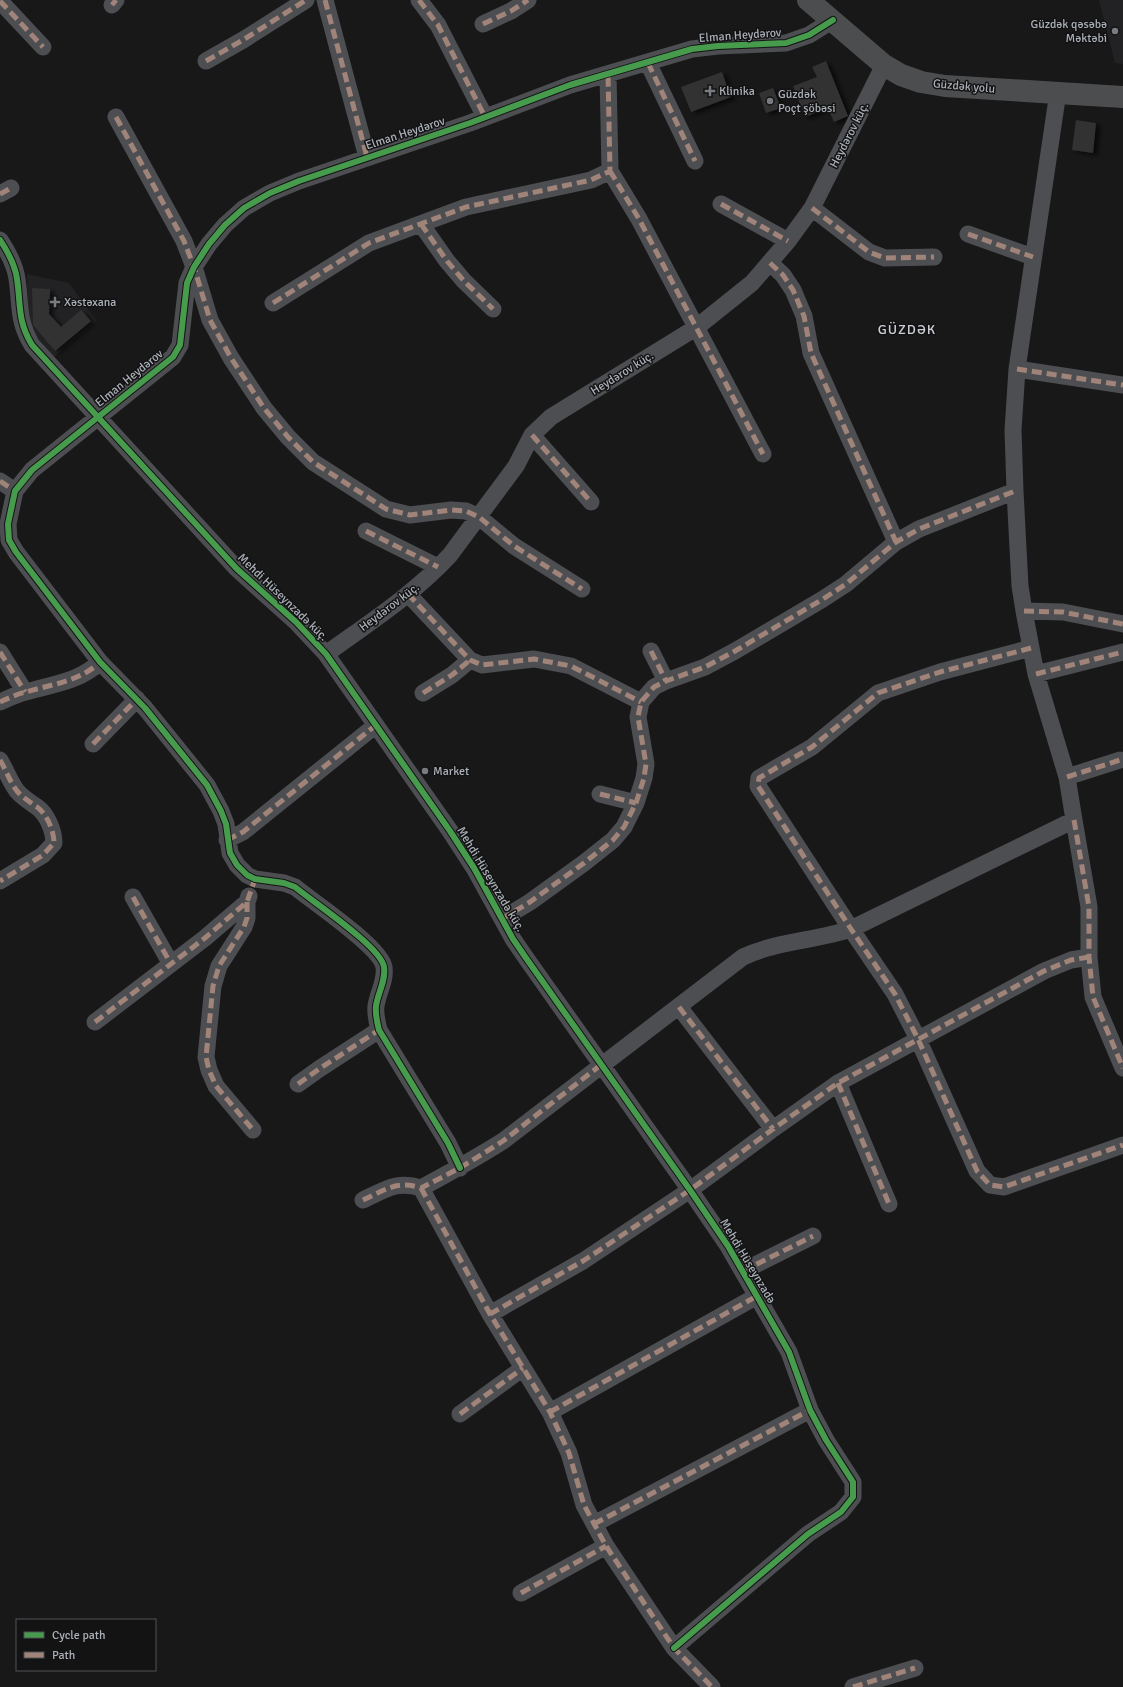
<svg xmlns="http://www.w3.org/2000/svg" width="1123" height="1687" font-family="Signika,sans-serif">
  <defs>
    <filter id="shadow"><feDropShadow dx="4.5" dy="2.5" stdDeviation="2" flood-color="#0009"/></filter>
  </defs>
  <rect width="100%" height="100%" fill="#181819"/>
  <!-- built -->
  <path fill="#222224" d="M 1099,0 L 1123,0 L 1123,64 L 1115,63 Z
    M 27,274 L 69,283 L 97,321 L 54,357 L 28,326 Z"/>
  <!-- building -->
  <path fill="#313233" filter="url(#shadow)" d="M 826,61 L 848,116 L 834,122 L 828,108 L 805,117 L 793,86 L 817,77 L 812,67 Z
    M 722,72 L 731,97 L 691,112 L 681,87 Z
    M 773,88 L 781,108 L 766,113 L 759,93 Z
    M 1076,120 L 1096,123 L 1093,153 L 1072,150 Z
    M 32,288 L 50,289 L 49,314 L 61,327 L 81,310 L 91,321 L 55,351 L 33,325 Z"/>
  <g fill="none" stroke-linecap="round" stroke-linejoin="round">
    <!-- street -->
    <path stroke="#4d4e51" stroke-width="17" d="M 325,0 L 367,157
      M 419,0 L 438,25 L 485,117
      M 0,1 L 43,47
      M 112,5 L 116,0
      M 483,24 L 511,11 L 528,0
      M 206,61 L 243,40 L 306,0
      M 648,63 L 695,161
      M 116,117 L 184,241 L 194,267 L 210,320 L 231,358 L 264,408 L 288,437 L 313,462 L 386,509 L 410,515 L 451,510 L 466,511 L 479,517 L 514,546 L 582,589
      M 610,171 L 639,219 L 763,454
      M 0,194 L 11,188
      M 721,204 L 788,241
      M 812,208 L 869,252 L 885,258 L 934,257
      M 421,224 L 447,261 L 464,281 L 493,309
      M 968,234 L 1033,257
      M 0,240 C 8,252 15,264 17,279 C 21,305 17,320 32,345 L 237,569 L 296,622 L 326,654 L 450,831 L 474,868 L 513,939 L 526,958 L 690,1190 L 728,1246 L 789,1352 L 810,1410 L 826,1440 L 853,1482 L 853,1497 L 841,1512 L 808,1534 L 674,1648
      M 770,263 L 783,275 L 793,290 L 804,316 L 811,353 L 896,542
      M 273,303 L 369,243 L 466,207 L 591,180 L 610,171 L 608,74
      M 1017,369 L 1123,385
      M 532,435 L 591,502
      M 0,481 L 15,491
      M 366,531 L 438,567
      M 408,594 L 470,660 L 482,665 L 534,659 L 571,666 L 641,702
      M 1024,611 L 1063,612 L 1123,624
      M 1031,648 L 940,672 L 878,693 L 812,747 L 759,778 L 758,786 L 851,929 L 895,994 L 918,1039 L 977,1171 L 990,1185 L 1004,1187 L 1123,1145
      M 651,651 L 666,681
      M 0,652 L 25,692
      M 326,654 C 369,623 414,594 450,555 L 516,466 L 532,435 L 551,417 L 697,327 L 752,283 L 788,241 L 812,208 L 884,65
      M 1036,674 L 1123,652
      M 423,693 L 452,675 L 470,660
      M 0,702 C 9,698 17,694 26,692 C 52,684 79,682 100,662
      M 93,744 L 137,699
      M 0,760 C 6,770 10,782 17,791 C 23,798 30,802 37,807 C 47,814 54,831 54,843 L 43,855 L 0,881
      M 1067,777 L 1120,760
      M 600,794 L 636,803
      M 1074,820 L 1089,907 L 1089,957 L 1093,997 L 1123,1068
      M 227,840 L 243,832 L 376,725
      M 133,897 L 171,964
      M 247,902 L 247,918 L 244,927 L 219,966 L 213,986 L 206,1057 L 209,1070 L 216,1086 L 253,1130
      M 502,919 L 530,902 L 584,863 L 613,840 L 624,827 L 636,803 L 644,778 L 646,764 L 638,717 L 641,702 L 654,687 L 666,681 L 705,667 L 735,651 L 823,599 L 846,584 L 896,542 L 919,529 L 1015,491
      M 679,1007 L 773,1129
      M 95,1022 L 205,938 L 247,902 L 249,896
      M 838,1083 L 889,1204
      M 298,1084 L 319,1069 L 379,1030
      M 460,1168 L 448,1143 L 379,1030 C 377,1022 375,1014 376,1006 C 378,992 386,981 384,967 C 381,947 313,902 295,887 L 284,883 L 255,879 L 247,875 L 237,865 L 230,853 L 226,824 L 221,811 L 207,785 L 145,708 L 100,662 L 16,552 L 9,540 L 8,524 L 15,491 L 32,470 L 173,357 L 180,345 L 187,283 L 194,267 L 209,244 L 225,225 L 244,208 L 270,193 L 299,181 L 470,123 L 570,85 L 692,49 L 718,46 L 786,43 L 809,35 L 833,20
      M 421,1188 L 490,1314 L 550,1412 L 569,1453 L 584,1505 L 606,1546 L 674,1648 L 712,1687
      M 363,1200 C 385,1190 397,1180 421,1188 C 449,1173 476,1158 503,1141 L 743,957 C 777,941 815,941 851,929 L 1074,820 L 1067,777 L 1036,674 L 1024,611 L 1020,586 L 1015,491 L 1013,430 L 1017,369 L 1058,92
      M 743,1271 L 813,1236
      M 490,1314 L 583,1261 L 690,1190 L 773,1129 L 838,1083 L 1044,971 L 1071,960 L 1089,957
      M 550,1412 L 757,1296
      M 460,1414 L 523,1368
      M 594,1524 L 810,1410
      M 521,1593 L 606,1546
      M 853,1687 L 915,1668"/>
    <!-- secondary -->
    <path stroke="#4c4d4f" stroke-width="22" d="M 808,0 L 884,65 L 901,75 L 921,82 L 945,86 L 1123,97"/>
    <!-- quiet -->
    <path stroke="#a18479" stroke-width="5" stroke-dasharray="10 5" stroke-linecap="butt" d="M 325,0 L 367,157
      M 419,0 L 438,25 L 485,117
      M 0,1 L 43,47
      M 112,5 L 116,0
      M 483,24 L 511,11 L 528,0
      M 206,61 L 243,40 L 306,0
      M 648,63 L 695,161
      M 116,117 L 184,241 L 194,267 L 210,320 L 231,358 L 264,408 L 288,437 L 313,462 L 386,509 L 410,515 L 451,510 L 466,511 L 479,517 L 514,546 L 582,589
      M 610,171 L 639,219 L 763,454
      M 0,194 L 11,188
      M 721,204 L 788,241
      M 812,208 L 869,252 L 885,258 L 934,257
      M 421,224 L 447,261 L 464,281 L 493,309
      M 968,234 L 1033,257
      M 770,263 L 783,275 L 793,290 L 804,316 L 811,353 L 896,542
      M 273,303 L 369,243 L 466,207 L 591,180 L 610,171 L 608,74
      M 1017,369 L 1123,385
      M 532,435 L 591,502
      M 0,481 L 15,491
      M 366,531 L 438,567
      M 408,594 L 470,660 L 482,665 L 534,659 L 571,666 L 641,702
      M 1024,611 L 1063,612 L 1123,624
      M 1031,648 L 940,672 L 878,693 L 812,747 L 759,778 L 758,786 L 851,929 L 895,994 L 918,1039 L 977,1171 L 990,1185 L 1004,1187 L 1123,1145
      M 651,651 L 666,681
      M 0,652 L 25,692
      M 1036,674 L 1123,652
      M 423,693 L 452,675 L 470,660
      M 0,702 C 9,698 17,694 26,692 C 52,684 79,682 100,662
      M 93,744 L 137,699
      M 0,760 C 6,770 10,782 17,791 C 23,798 30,802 37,807 C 47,814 54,831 54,843 L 43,855 L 0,881
      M 1067,777 L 1120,760
      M 600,794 L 636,803
      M 1074,820 L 1089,907 L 1089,957 L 1093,997 L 1123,1068
      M 227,840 L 243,832 L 376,725
      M 133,897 L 171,964
      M 247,902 L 247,918 L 244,927 L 219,966 L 213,986 L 206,1057 L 209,1070 L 216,1086 L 253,1130
      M 502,919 L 530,902 L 584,863 L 613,840 L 624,827 L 636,803 L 644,778 L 646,764 L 638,717 L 641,702 L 654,687 L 666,681 L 705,667 L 735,651 L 823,599 L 846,584 L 896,542 L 919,529 L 1015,491
      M 679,1007 L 773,1129
      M 95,1022 L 205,938 L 247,902 L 255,879
      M 838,1083 L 889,1204
      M 298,1084 L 319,1069 L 379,1030
      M 421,1188 L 490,1314 L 550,1412 L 569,1453 L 584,1505 L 606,1546 L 674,1648 L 712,1687
      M 363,1200 C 385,1190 397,1180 421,1188 L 460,1168 L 503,1141 L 602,1064 L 603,1065
      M 743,1271 L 813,1236
      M 490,1314 L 583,1261 L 690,1190 L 773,1129 L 838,1083 L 1044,971 L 1071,960 L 1089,957
      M 550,1412 L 757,1296
      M 460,1414 L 523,1368
      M 594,1524 L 810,1410
      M 521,1593 L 606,1546
      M 853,1687 L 915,1668"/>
    <defs>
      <path id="cycleway" d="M 0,240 C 8,252 15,264 17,279 C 21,305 17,320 32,345 L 237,569 L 296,622 L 326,654 L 450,831 L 474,868 L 513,939 L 526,958 L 690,1190 L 728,1246 L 789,1352 L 810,1410 L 826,1440 L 853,1482 L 853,1497 L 841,1512 L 808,1534 L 674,1648
        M 460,1168 L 448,1143 L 379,1030 C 377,1022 375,1014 376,1006 C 378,992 386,981 384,967 C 381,947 313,902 295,887 L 284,883 L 255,879 L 247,875 L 237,865 L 230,853 L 226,824 L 221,811 L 207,785 L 145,708 L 100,662 L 16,552 L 9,540 L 8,524 L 15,491 L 32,470 L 173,357 L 180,345 L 187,283 L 194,267 L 209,244 L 225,225 L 244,208 L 270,193 L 299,181 L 470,123 L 570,85 L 692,49 L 718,46 L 786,43 L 809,35 L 833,20"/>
    </defs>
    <!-- cycleway casing -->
    <use href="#cycleway" stroke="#131314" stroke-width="8"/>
    <!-- cycleway -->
    <use href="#cycleway" stroke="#469c4c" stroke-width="6"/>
  </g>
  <!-- markers -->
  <g fill="#787b80" stroke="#131314" stroke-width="1.5">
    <circle cx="1115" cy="31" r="4"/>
    <path d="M708 85h4v4h4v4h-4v4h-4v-4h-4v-4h4z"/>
    <circle cx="770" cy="101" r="4"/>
    <path d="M53 296h4v4h4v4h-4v4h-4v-4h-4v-4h4z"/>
    <circle cx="425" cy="771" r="4"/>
  </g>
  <g text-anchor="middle" stroke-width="3" stroke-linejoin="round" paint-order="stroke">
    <!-- poi labels -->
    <g font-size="12" fill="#abb0b8" stroke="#131314" text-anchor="start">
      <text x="1107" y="28" text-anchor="end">Güzdək qəsəbə<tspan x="1107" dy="14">Məktəbi</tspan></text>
      <text x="719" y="95">Klinika</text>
      <text x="778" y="98">Güzdək<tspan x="778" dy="14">Poçt şöbəsi</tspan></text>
      <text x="64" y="306">Xəstəxana</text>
      <text x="433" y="775">Market</text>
    </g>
    <!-- street labels -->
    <g font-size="12" fill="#abb0b8" stroke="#131314">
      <text transform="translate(740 35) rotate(-4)" y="4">Elman Heydərov</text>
      <text transform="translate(964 86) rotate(5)" y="4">Güzdək yolu</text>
      <text transform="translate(405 133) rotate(-18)" y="4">Elman Heydərov</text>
      <text transform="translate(849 135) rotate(-63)" y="4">Heydərov küç.</text>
      <text transform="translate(622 373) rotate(-32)" y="4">Heydərov küç.</text>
      <text transform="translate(129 378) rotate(-39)" y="4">Elman Heydərov</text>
      <text transform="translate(283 597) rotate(44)" y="4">Mehdi Hüseynzadə küç.</text>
      <text transform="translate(389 607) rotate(-37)" y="4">Heydərov küç.</text>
      <text transform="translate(491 879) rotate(59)" y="4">Mehdi Hüseynzadə küç.</text>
      <text transform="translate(748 1261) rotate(59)" y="4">Mehdi Hüseynzadə</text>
    </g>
    <!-- quarter labels -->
    <g font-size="14" letter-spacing="1" fill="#ccced5" stroke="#131314">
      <text x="907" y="334">GÜZDƏK</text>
    </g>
  </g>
  <!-- legend -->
  <rect x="16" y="1619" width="140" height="52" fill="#131314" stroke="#505256"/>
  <rect x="24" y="1632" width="20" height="6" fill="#469c4c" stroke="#505256"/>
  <text x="52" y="1639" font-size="12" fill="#abb0b8">Cycle path</text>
  <rect x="24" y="1652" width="20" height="6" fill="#a18479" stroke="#505256"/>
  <text x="52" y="1659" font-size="12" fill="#abb0b8">Path</text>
</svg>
